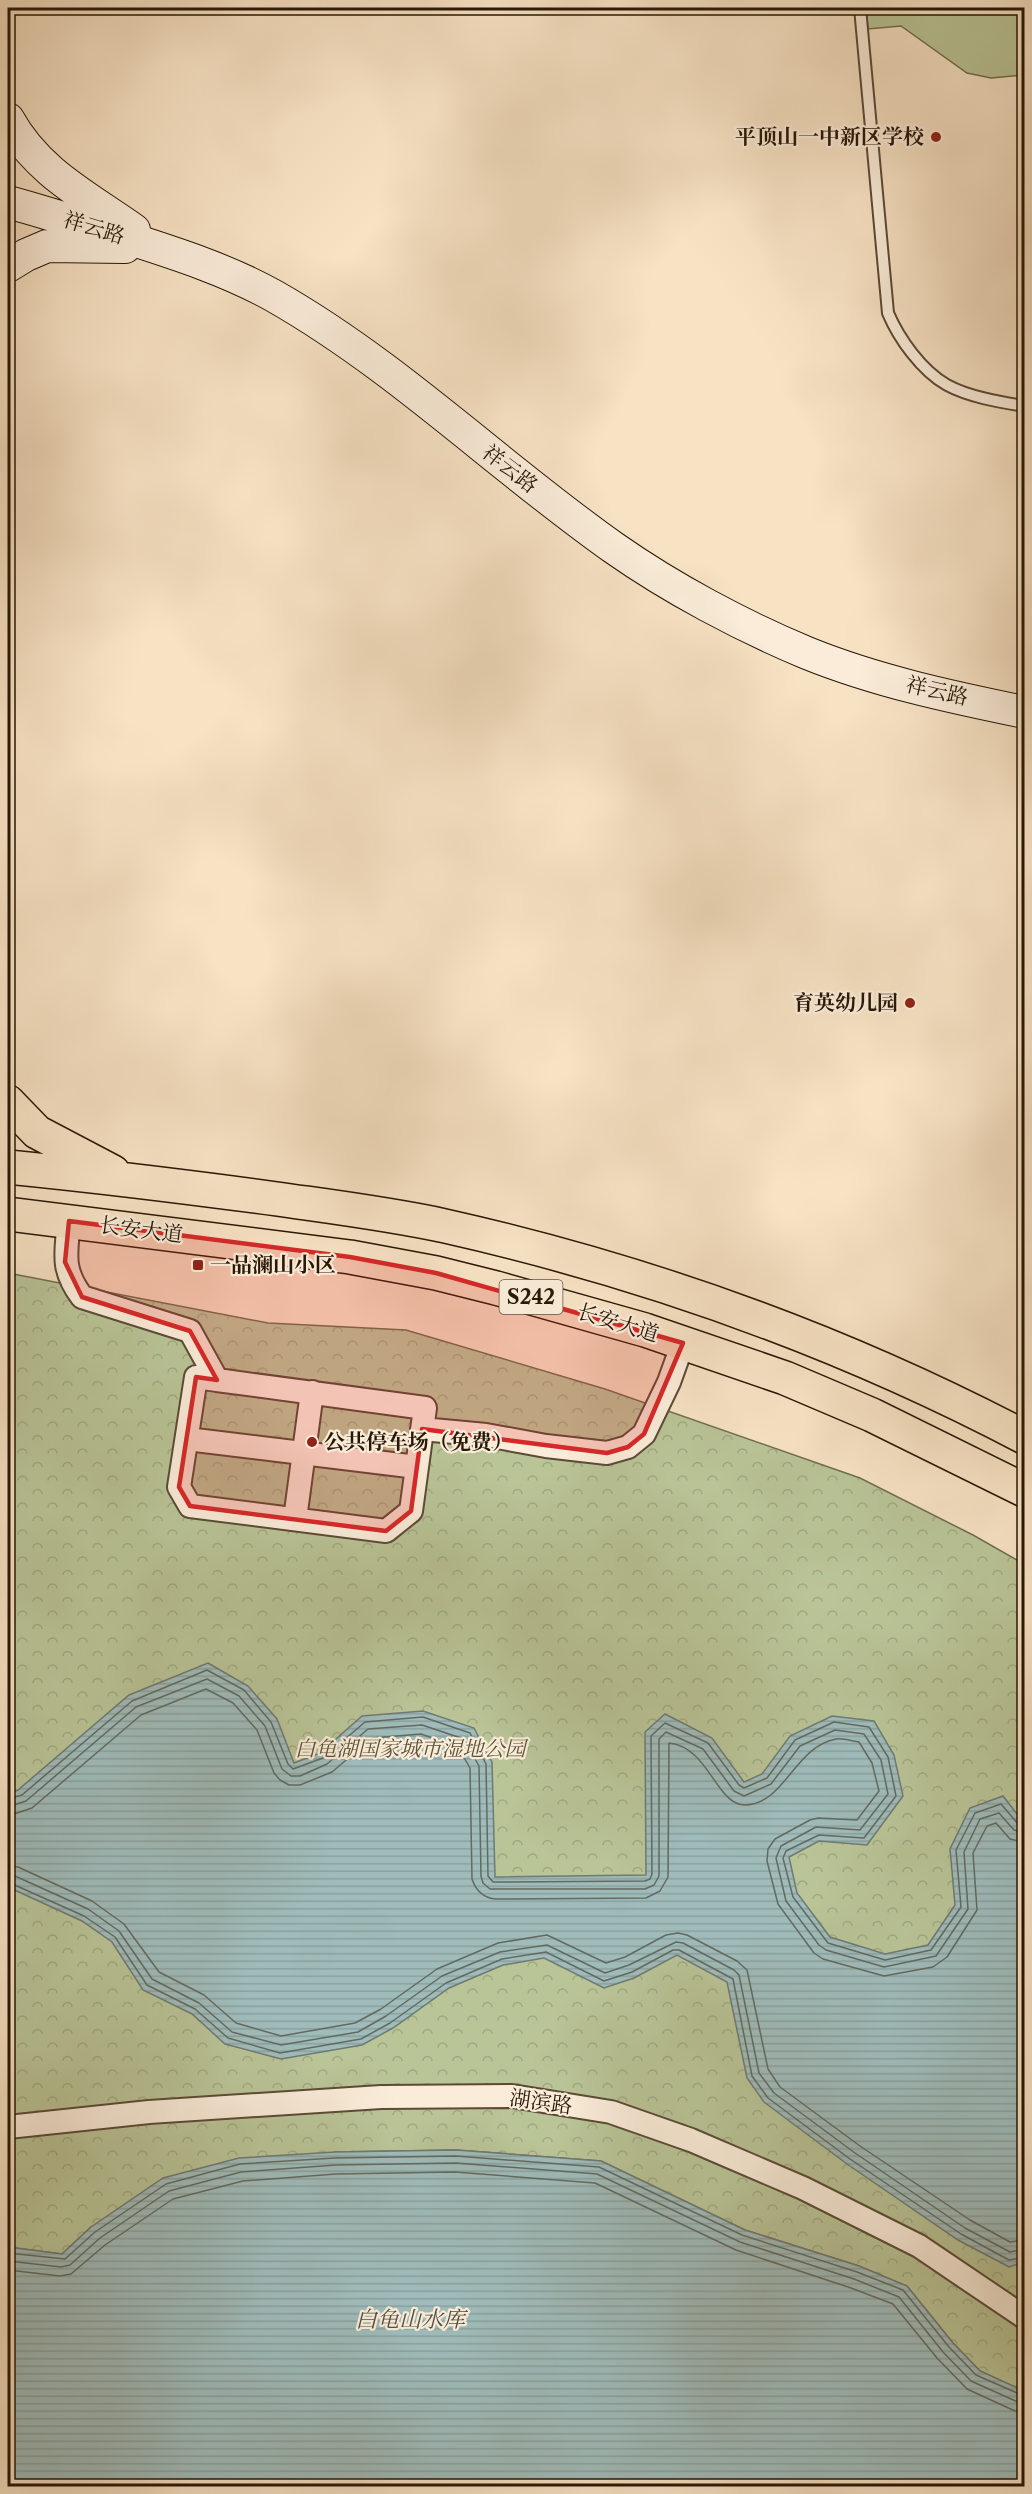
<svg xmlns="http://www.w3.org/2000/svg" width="1032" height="2494" font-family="'Libre Caslon Text','Noto Serif SC',serif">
  <defs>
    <pattern id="park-crowns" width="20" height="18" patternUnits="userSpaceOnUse" patternTransform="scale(1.5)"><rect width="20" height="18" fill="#b9c497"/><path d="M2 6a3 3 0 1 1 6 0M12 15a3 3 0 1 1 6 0" fill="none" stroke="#9fa881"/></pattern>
    <pattern id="water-rules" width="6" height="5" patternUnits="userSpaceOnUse" patternTransform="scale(1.5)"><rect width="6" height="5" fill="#9fbcbb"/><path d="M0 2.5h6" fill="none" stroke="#89a19f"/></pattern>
  </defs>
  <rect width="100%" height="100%" fill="#f7e2c4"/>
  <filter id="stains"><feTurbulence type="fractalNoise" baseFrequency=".00333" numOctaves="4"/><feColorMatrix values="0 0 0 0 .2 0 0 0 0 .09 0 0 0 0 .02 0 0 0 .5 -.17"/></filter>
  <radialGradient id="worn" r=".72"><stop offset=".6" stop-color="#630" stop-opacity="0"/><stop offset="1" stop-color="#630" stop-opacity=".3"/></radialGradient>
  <!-- grass -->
  <path fill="#b9c497" stroke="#706e4e" stroke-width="1.5" d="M 866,8 L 1024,8 L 1024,75 L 991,78 L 967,73 L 901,26 L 868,29 Z"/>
  <!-- park -->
  <path fill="url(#park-crowns)" stroke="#706e4e" stroke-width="1.5" d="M 8,1273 L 268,1323 L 406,1330 L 605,1389 L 860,1478 L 973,1535 L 1024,1564 L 1024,2391 L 980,2371 L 953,2343 L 907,2286 L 859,2266 L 745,2230 L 601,2161 L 456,2150 L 335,2152 L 91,2227 L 62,2254 L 8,2247 Z"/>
  <!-- water -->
  <path fill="url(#water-rules)" stroke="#6f7a72" stroke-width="1.5" d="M 208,1663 L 248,1686 L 277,1719 L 294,1763 L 320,1753 L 362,1716 L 423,1711 L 474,1728 L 492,1762 L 495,1877 L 646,1875 L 645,1732 L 665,1714 L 712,1738 L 744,1782 L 762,1774 L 790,1736 L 832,1716 L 874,1721 L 894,1755 L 903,1796 L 867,1845 L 819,1841 L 789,1857 L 797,1893 L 830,1937 L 885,1954 L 928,1945 L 955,1905 L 950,1849 L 970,1808 L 1003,1796 L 1024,1823 L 1024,2262 L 1009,2267 L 958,2240 L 847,2164 L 764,2102 L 747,2078 L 727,1982 L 677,1955 L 634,1978 L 604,1988 L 544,1958 L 503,1965 L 449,1988 L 393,2028 L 362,2045 L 281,2059 L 225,2044 L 192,2014 L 143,1990 L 112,1942 L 82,1921 L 8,1887 L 8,1794 L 18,1790 L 129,1695 Z
    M 456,2150 L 601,2161 L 745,2230 L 859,2266 L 907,2286 L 953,2343 L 980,2371 L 1024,2391 L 1024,2486 L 8,2486 L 8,2247 L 62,2254 L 91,2227 L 163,2178 L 239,2158 L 335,2152 Z"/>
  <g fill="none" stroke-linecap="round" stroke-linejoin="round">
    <!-- shore -->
    <path stroke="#636a60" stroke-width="1.5" d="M 8,1799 L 22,1795 L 132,1701 L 207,1670 L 244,1690 L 271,1722 L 288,1764 L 293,1769 L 323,1758 L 365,1722 L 423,1717 L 470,1733 L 486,1764 L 488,1876 L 493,1882 L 645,1881 L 650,1879 L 652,1874 L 651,1736 L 665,1723 L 708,1743 L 739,1785 L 744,1788 L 767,1778 L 795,1740 L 834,1722 L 869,1727 L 888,1757 L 896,1796 L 864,1838 L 819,1835 L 786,1851 L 783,1858 L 793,1897 L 828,1943 L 885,1960 L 931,1950 L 961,1907 L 956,1850 L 975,1813 L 1001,1804 L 1018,1824 L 1024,1826
      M 8,1807 L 26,1801 L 136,1707 L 207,1679 L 239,1696 L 265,1726 L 282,1769 L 291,1776 L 300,1776 L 327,1764 L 368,1729 L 422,1725 L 464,1739 L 479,1766 L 481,1876 L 483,1883 L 490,1889 L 645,1889 L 654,1885 L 659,1876 L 659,1739 L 666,1732 L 703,1749 L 734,1791 L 744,1796 L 771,1784 L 800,1746 L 835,1730 L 864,1734 L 881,1760 L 888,1794 L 860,1830 L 816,1827 L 781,1846 L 776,1858 L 786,1901 L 819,1945 L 826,1950 L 884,1967 L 936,1956 L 968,1909 L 964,1852 L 980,1819 L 999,1813 L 1014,1830 L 1024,1833
      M 8,1816 L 32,1808 L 141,1715 L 206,1689 L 233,1703 L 257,1730 L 274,1773 L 280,1780 L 289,1785 L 300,1785 L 332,1772 L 372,1738 L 421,1734 L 458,1747 L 470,1768 L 472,1879 C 476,1891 483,1898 496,1899 L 646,1898 L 660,1891 L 668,1877 L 669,1743 C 709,1747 716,1805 745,1805 C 785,1804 794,1747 836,1739 C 843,1738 852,1741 859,1742 L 872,1763 L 879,1791 L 857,1820 L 818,1818 L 810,1820 L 775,1839 L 768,1849 L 767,1861 L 778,1904 L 814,1953 L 823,1959 L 884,1976 L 933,1967 L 947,1957 L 977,1910 L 973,1853 L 987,1826 L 996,1823 L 1010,1839 L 1024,1842
      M 8,1866 L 18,1867 L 92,1901 L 124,1924 L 159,1972 L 204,1995 L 236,2023 L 281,2036 L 355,2023 L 381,2009 L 437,1969 L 498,1943 L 547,1935 L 606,1963 L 625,1957 L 666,1935 L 678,1933 L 687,1935 L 737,1961 L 747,1970 L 768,2069 L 780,2087 L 860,2146 L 970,2220 L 1010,2242 L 1024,2240
      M 8,1875 L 15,1876 L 88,1909 L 119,1931 L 152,1979 L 199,2003 L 232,2032 L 281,2045 L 358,2032 L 386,2016 L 442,1976 L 500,1952 L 547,1945 L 605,1973 L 629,1965 L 676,1942 L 683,1943 L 734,1970 L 739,1975 L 759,2073 L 774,2093 L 855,2153 L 965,2228 L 1010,2252 L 1024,2249
      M 8,1882 L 84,1916 L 115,1937 L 147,1985 L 195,2009 L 228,2038 L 280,2053 L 361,2039 L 390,2023 L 446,1983 L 502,1959 L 546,1952 L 604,1981 L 632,1972 L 673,1950 L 679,1950 L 733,1979 L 752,2076 L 768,2098 L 850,2159 L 961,2234 L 1009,2260 L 1024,2257
      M 8,2253 L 65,2259 L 95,2232 L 166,2184 L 240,2164 L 335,2158 L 456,2156 L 599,2167 L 742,2235 L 857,2272 L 903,2290 L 949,2347 L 976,2375 L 1024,2396
      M 8,2261 L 61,2267 L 70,2265 L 100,2238 L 169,2191 L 241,2172 L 336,2165 L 456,2163 L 597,2174 L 740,2242 L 854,2279 L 899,2297 L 943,2352 L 971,2381 L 1018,2402 L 1024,2403
      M 8,2270 L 60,2276 L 71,2274 L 105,2245 L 173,2199 L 243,2181 L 336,2174 L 455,2172 L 595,2183 L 736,2250 L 851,2288 L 893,2304 L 937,2358 L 967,2389 L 1015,2411 L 1024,2412"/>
    <defs>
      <path id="lane" d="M 860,8 L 888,313 C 899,339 922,371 947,385 C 969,397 1000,402 1024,406"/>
      <path id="street" d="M 69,1221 C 66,1254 61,1269 82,1297 L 190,1331 L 217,1380 L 425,1408 L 411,1511 L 386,1531 L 190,1506 L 179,1487 L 196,1377 L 217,1380
        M 422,1429 L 486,1435 L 546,1446 L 607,1453 L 628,1447 L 644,1434 L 669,1382 L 683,1343
        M 187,1439 L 417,1467
        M 295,1519 L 312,1392
        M 8,2127 L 149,2112 L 381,2097 L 512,2096 L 611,2112 L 691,2140 L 803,2188 L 919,2246 L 1024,2317"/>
      <path id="secondary" d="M 8,119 C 37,172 86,196 134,230
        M 8,202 C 45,212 81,224 118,235 C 171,252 226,269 274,296 C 397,366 499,467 614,548 C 671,588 742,626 807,653 C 876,681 951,697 1024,712
        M 8,266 L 26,255 L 47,246 L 125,247"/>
      <path id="primary" d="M 8,1102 L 37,1132 L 113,1172
        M 8,1167 C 98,1176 188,1187 277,1199 C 333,1207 390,1214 445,1226 C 645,1271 843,1342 1024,1437
        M 8,1214 L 350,1257 L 436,1273 L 496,1288 L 645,1330 L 785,1378 L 872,1415 L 1024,1490"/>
    </defs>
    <!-- lane casing -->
    <use href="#lane" stroke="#5b4a35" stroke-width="14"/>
    <!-- street casing -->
    <use href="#street" stroke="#5b4a35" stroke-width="26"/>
    <!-- secondary casing -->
    <use href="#secondary" stroke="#271705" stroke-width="34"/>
    <!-- primary casing -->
    <use href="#primary" stroke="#271705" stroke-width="36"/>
    <!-- lane -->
    <use href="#lane" stroke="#faecd9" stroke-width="10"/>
    <!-- street -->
    <use href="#street" stroke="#faecd9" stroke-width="22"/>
    <!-- secondary -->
    <use href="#secondary" stroke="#faecd9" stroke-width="32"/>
    <!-- primary -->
    <use href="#primary" stroke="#f7e2c4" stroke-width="33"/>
  </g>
  <!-- marked area -->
  <path fill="#d62828" fill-opacity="0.2" stroke="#d62828" stroke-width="4.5" stroke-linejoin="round" d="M 69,1221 L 350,1257 L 436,1273 L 683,1343 L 644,1434 L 628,1447 L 607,1453 L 422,1429 L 411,1511 L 386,1531 L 190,1506 L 179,1487 L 196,1377 L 217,1380 L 190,1331 L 82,1297 L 65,1262 Z"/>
  <!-- markers -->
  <g fill="#8f2418" stroke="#faecd9" stroke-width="2">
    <circle cx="936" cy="137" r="6"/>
    <circle cx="910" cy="1003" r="6"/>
    <rect x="192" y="1259" width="12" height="12" rx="3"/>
    <circle cx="312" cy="1442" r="6"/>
  </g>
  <g text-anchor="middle" stroke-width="4.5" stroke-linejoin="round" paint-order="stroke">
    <!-- shield labels -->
    <rect fill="#faecd9" stroke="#665745" stroke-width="1.5" x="499.5" y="1280" width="63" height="34" rx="4.5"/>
    <g font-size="20" font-weight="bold" fill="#271705">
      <text x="531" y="1304">S242</text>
    </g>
    <!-- poi labels -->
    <g font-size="21" font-weight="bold" fill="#271705" stroke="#faecd9" text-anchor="end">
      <text x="924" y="144">平顶山一中新区学校</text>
      <text x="898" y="1010">育英幼儿园</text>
      <text x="210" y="1272" text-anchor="start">一品澜山小区</text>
      <text x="324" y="1449" text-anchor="start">公共停车场（免费）</text>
    </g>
    <!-- street labels -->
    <g font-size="21" fill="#271705" stroke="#faecd9">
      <text transform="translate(94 228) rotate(17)" y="7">祥云路</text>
      <text transform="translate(510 469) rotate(38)" y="7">祥云路</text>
      <text transform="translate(937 691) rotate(13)" y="7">祥云路</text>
      <text transform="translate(141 1230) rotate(7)" y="7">长安大道</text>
      <text transform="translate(618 1323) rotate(17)" y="7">长安大道</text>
      <text transform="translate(541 2102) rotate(8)" y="7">湖滨路</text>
    </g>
    <!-- park labels -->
    <g font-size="21" font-style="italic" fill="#5a5438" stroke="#faecd9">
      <text x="410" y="1756">白龟湖国家城市湿地公园</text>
    </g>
    <!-- water labels -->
    <g font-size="22" font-style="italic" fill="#515145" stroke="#faecd9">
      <text x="410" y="2327">白龟山水库</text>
    </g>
  </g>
  <!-- margin -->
  <rect width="1032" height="2494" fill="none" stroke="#f7e2c4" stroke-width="30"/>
  <rect x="9" y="9" width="1014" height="2476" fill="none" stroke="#271705" stroke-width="3"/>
  <rect x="15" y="15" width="1002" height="2464" fill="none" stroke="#271705" stroke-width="1.5"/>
  <rect width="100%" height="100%" filter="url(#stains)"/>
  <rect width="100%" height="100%" fill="url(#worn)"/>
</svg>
